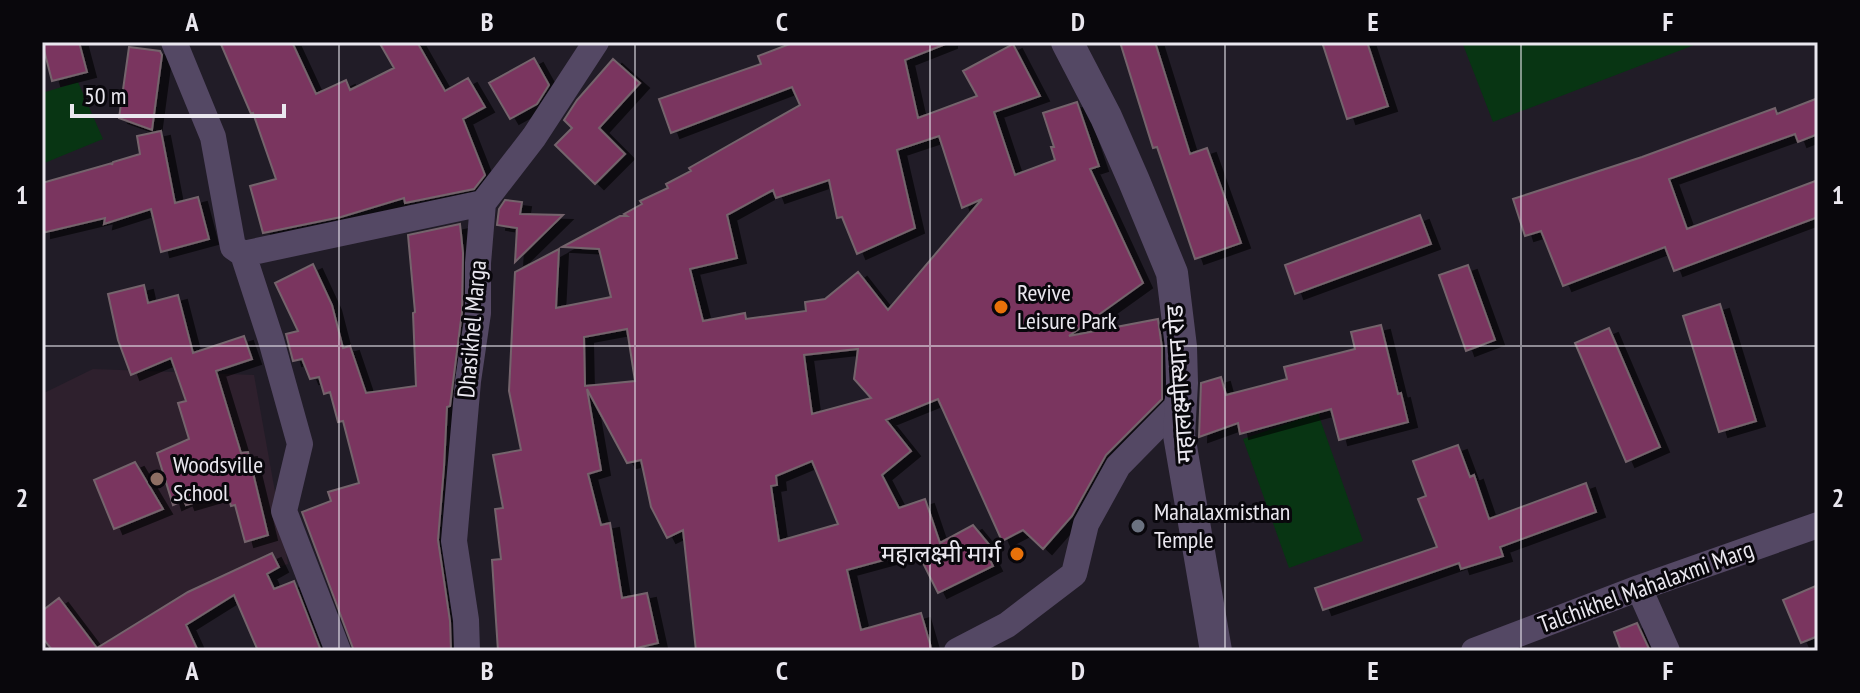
<svg xmlns="http://www.w3.org/2000/svg" width="1860" height="693" font-family="'PT Sans Narrow','Noto Sans Devanagari',sans-serif">
  <defs>
    <filter id="shadow"><feDropShadow dx="9" dy="5" stdDeviation="0" flood-color="#0009"/></filter>
  </defs>
  <rect width="100%" height="100%" fill="#211c27"/>
  <!-- education -->
  <path fill="#2e202d" d="M 93,369 L 254,375 L 288,564 L 253,576 L 128,651 L 42,651 L 42,394 Z"/>
  <!-- green -->
  <path fill="#083513" d="M 1462,42 L 1702,42 L 1493,122 Z
    M 78,82 L 103,139 L 42,164 L 42,93 Z
    M 1318,413 L 1363,541 L 1289,568 L 1243,439 Z"/>
  <!-- building -->
  <path fill="#7a355f" stroke="#74646c" stroke-width="2" fill-rule="evenodd" filter="url(#shadow)" d="M 42,42 L 79,42 L 87,72 L 52,81 Z
    M 220,42 L 292,42 L 316,94 L 346,80 L 350,90 L 394,68 L 379,42 L 417,42 L 445,91 L 468,78 L 485,107 L 463,119 L 485,175 L 474,189 L 405,203 L 404,198 L 341,217 L 263,233 L 250,186 L 276,179 L 253,113 L 251,114 Z
    M 795,42 L 948,42 L 948,43 L 905,60 L 918,118 L 977,96 L 963,71 L 1013,44 L 1040,96 L 994,112 L 1015,175 L 1055,160 L 1051,147 L 1054,147 L 1043,113 L 1077,102 L 1099,166 L 1090,169 L 1143,283 L 1069,336 L 1158,319 L 1162,348 L 1162,399 L 1106,455 L 1072,516 L 1043,549 L 1023,530 L 1002,541 L 938,399 L 886,420 L 911,451 L 882,475 L 899,508 L 925,499 L 940,543 L 973,525 L 991,547 L 985,550 L 993,566 L 938,593 L 917,551 L 847,570 L 861,630 L 921,613 L 932,651 L 696,651 L 683,530 L 667,538 L 651,507 L 641,460 L 627,463 L 587,389 L 601,470 L 588,474 L 601,525 L 610,523 L 622,598 L 647,593 L 658,643 L 624,651 L 498,651 L 492,560 L 501,559 L 495,509 L 503,508 L 493,455 L 521,450 L 509,391 L 515,272 L 559,249 L 556,308 L 611,297 L 599,249 L 562,247 L 620,216 L 627,216 L 624,214 L 642,204 L 640,201 L 668,188 L 666,184 L 691,171 L 689,168 L 800,105 L 792,87 L 671,133 L 659,99 L 761,64 L 758,56 ZM 939,136 L 962,208 L 982,199 L 888,310 L 858,272 L 825,299 L 805,302 L 806,311 L 746,319 L 745,313 L 703,321 L 690,269 L 737,258 L 727,215 L 773,190 L 776,198 L 829,180 L 837,218 L 842,217 L 857,254 L 915,228 L 897,150 ZM 627,329 L 635,381 L 585,386 L 584,337 ZM 858,349 L 854,379 L 871,398 L 812,414 L 804,355 ZM 812,461 L 838,524 L 779,541 L 771,486 L 777,485 L 776,476 Z
    M 1120,42 L 1155,42 L 1190,154 L 1207,148 L 1241,243 L 1195,259 L 1157,147 L 1153,148 Z
    M 1322,42 L 1367,42 L 1388,106 L 1347,119 Z
    M 129,47 L 160,51 L 162,55 L 152,130 L 119,118 Z
    M 534,58 L 549,85 L 537,104 L 510,119 L 489,83 Z
    M 613,59 L 640,83 L 599,128 L 625,154 L 595,184 L 555,145 L 572,128 L 564,120 L 577,100 Z
    M 1818,98 L 1818,134 L 1798,142 L 1795,134 L 1669,179 L 1687,229 L 1818,180 L 1818,217 L 1674,271 L 1665,247 L 1563,286 L 1541,231 L 1525,236 L 1513,199 L 1642,157 L 1775,108 L 1777,114 Z
    M 161,131 L 175,203 L 198,197 L 209,239 L 161,252 L 151,209 L 104,224 L 105,218 L 42,233 L 42,183 L 112,163 L 112,165 L 113,162 L 140,154 L 137,136 Z
    M 505,200 L 522,202 L 520,214 L 563,215 L 515,262 L 517,228 L 497,225 L 499,209 Z
    M 1420,215 L 1431,244 L 1295,294 L 1285,265 Z
    M 460,224 L 463,253 L 462,312 L 450,406 L 447,407 L 444,467 L 438,540 L 450,621 L 451,651 L 354,651 L 302,512 L 331,501 L 328,492 L 359,483 L 343,421 L 338,422 L 330,392 L 324,394 L 319,377 L 310,379 L 302,359 L 293,361 L 286,334 L 298,331 L 275,283 L 313,264 L 332,305 L 343,348 L 350,346 L 366,393 L 416,386 L 413,313 L 415,312 L 408,235 Z
    M 1468,265 L 1495,340 L 1466,351 L 1439,275 Z
    M 144,285 L 148,303 L 178,295 L 193,353 L 244,336 L 252,359 L 216,371 L 241,453 L 248,452 L 268,535 L 245,542 L 235,505 L 231,506 L 227,493 L 186,505 L 184,500 L 173,505 L 157,453 L 189,439 L 178,403 L 186,401 L 171,358 L 131,375 L 118,340 L 108,294 Z
    M 1720,304 L 1756,421 L 1719,432 L 1683,316 Z
    M 1381,325 L 1398,394 L 1401,393 L 1408,422 L 1339,440 L 1331,409 L 1240,434 L 1238,423 L 1199,437 L 1201,383 L 1221,377 L 1226,395 L 1287,379 L 1284,367 L 1355,349 L 1351,332 Z
    M 1609,328 L 1660,447 L 1626,462 L 1575,343 Z
    M 1458,445 L 1470,477 L 1474,475 L 1489,519 L 1586,483 L 1596,512 L 1500,547 L 1503,556 L 1461,569 L 1459,563 L 1323,610 L 1315,588 L 1437,547 L 1418,499 L 1426,496 L 1413,461 Z
    M 135,462 L 163,509 L 114,529 L 94,480 Z
    M 272,553 L 279,567 L 267,574 L 274,589 L 294,581 L 321,651 L 258,651 L 234,595 L 186,625 L 198,651 L 53,651 L 42,637 L 42,611 L 59,598 L 97,648 L 188,592 Z
    M 1818,585 L 1818,636 L 1801,643 L 1783,600 Z
    M 1637,623 L 1650,651 L 1621,651 L 1614,632 Z"/>
  <g fill="none" stroke-linecap="round" stroke-linejoin="round">
    <!-- minor -->
    <path stroke="#544864" stroke-width="26" d="M 174,42 L 213,137 L 233,247 L 243,254 L 271,340 L 300,444 L 284,511 L 338,651
      M 243,254 L 483,203
      M 1639,588 L 1667,651
      M 467,651 L 466,620 L 454,541 L 468,381 L 478,313 L 478,263 L 483,203 L 534,137 L 596,42
      M 957,651 L 1007,625 L 1074,574 L 1086,524 L 1118,466 L 1176,407 L 1180,392
      M 1474,651 L 1639,588 L 1818,525"/>
    <!-- tertiary -->
    <path stroke="#544864" stroke-width="32" d="M 1067,42 L 1106,117 L 1134,181 L 1172,273 L 1181,347 L 1182,383 L 1179,435 L 1216,651"/>
  </g>
  <!-- grid -->
  <path fill="none" stroke="#eae7ef" stroke-width="2" stroke-opacity="0.55" d="M 339,42 L 339,651M 635,42 L 635,651M 930,42 L 930,651M 1225,42 L 1225,651M 1521,42 L 1521,651M 42,346 L 1818,346"/>
  <!-- markers -->
  <g fill="#e8710a" stroke="#09070c" stroke-width="3">
    <circle cx="1001" cy="307" r="8"/>
    <circle cx="1017" cy="554" r="8"/>
  </g>
  <circle fill="#8d6e63" stroke="#09070c" stroke-width="3" cx="157" cy="479" r="8"/>
  <circle fill="#6b7280" stroke="#09070c" stroke-width="3" cx="1138" cy="526" r="8"/>
  <g text-anchor="middle" stroke-width="6" stroke-linejoin="round" paint-order="stroke">
    <!-- poi labels -->
    <g font-size="24" fill="#eae7ef" stroke="#09070c" text-anchor="start">
      <text x="1017" y="301">Revive<tspan x="1017" dy="28">Leisure Park</tspan></text>
      <text x="173" y="473">Woodsville<tspan x="173" dy="28">School</tspan></text>
      <text x="1154" y="520">Mahalaxmisthan<tspan x="1154" dy="28">Temple</tspan></text>
      <text x="1001" y="562" text-anchor="end">महालक्ष्मी मार्ग</text>
    </g>
    <!-- street labels -->
    <g font-size="24" fill="#eae7ef" stroke="#09070c">
      <text transform="translate(472 329) rotate(-85)" y="8">Dhasikhel Marga</text>
      <text transform="translate(1180 384) rotate(-94)" y="8">महालक्ष्मीस्थान रोड</text>
      <text transform="translate(1646 587) rotate(-20)" y="8">Talchikhel Mahalaxmi Marg</text>
    </g>
  </g>
  <!-- border -->
  <rect width="1860" height="693" fill="none" stroke="#09070c" stroke-width="88"/>
  <!-- scale -->
  <path d="M72 104v12h212v-12" fill="none" stroke="#eae7ef" stroke-width="4"/>
  <text x="84" y="104" font-size="24" fill="#eae7ef" stroke="#09070c" stroke-width="6" paint-order="stroke">50 m</text>
  <rect x="44" y="44" width="1772" height="605" fill="none" stroke="#eae7ef" stroke-width="3"/>
  <g font-size="26" text-anchor="middle" font-weight="bold" fill="#eae7ef">
    <text x="192" y="31">A</text>
    <text x="487" y="31">B</text>
    <text x="782" y="31">C</text>
    <text x="1078" y="31">D</text>
    <text x="1373" y="31">E</text>
    <text x="1668" y="31">F</text>
    <text x="22" y="204">1</text>
    <text x="1838" y="204">1</text>
    <text x="22" y="507">2</text>
    <text x="1838" y="507">2</text>
    <text x="192" y="680">A</text>
    <text x="487" y="680">B</text>
    <text x="782" y="680">C</text>
    <text x="1078" y="680">D</text>
    <text x="1373" y="680">E</text>
    <text x="1668" y="680">F</text>
  </g>
</svg>
